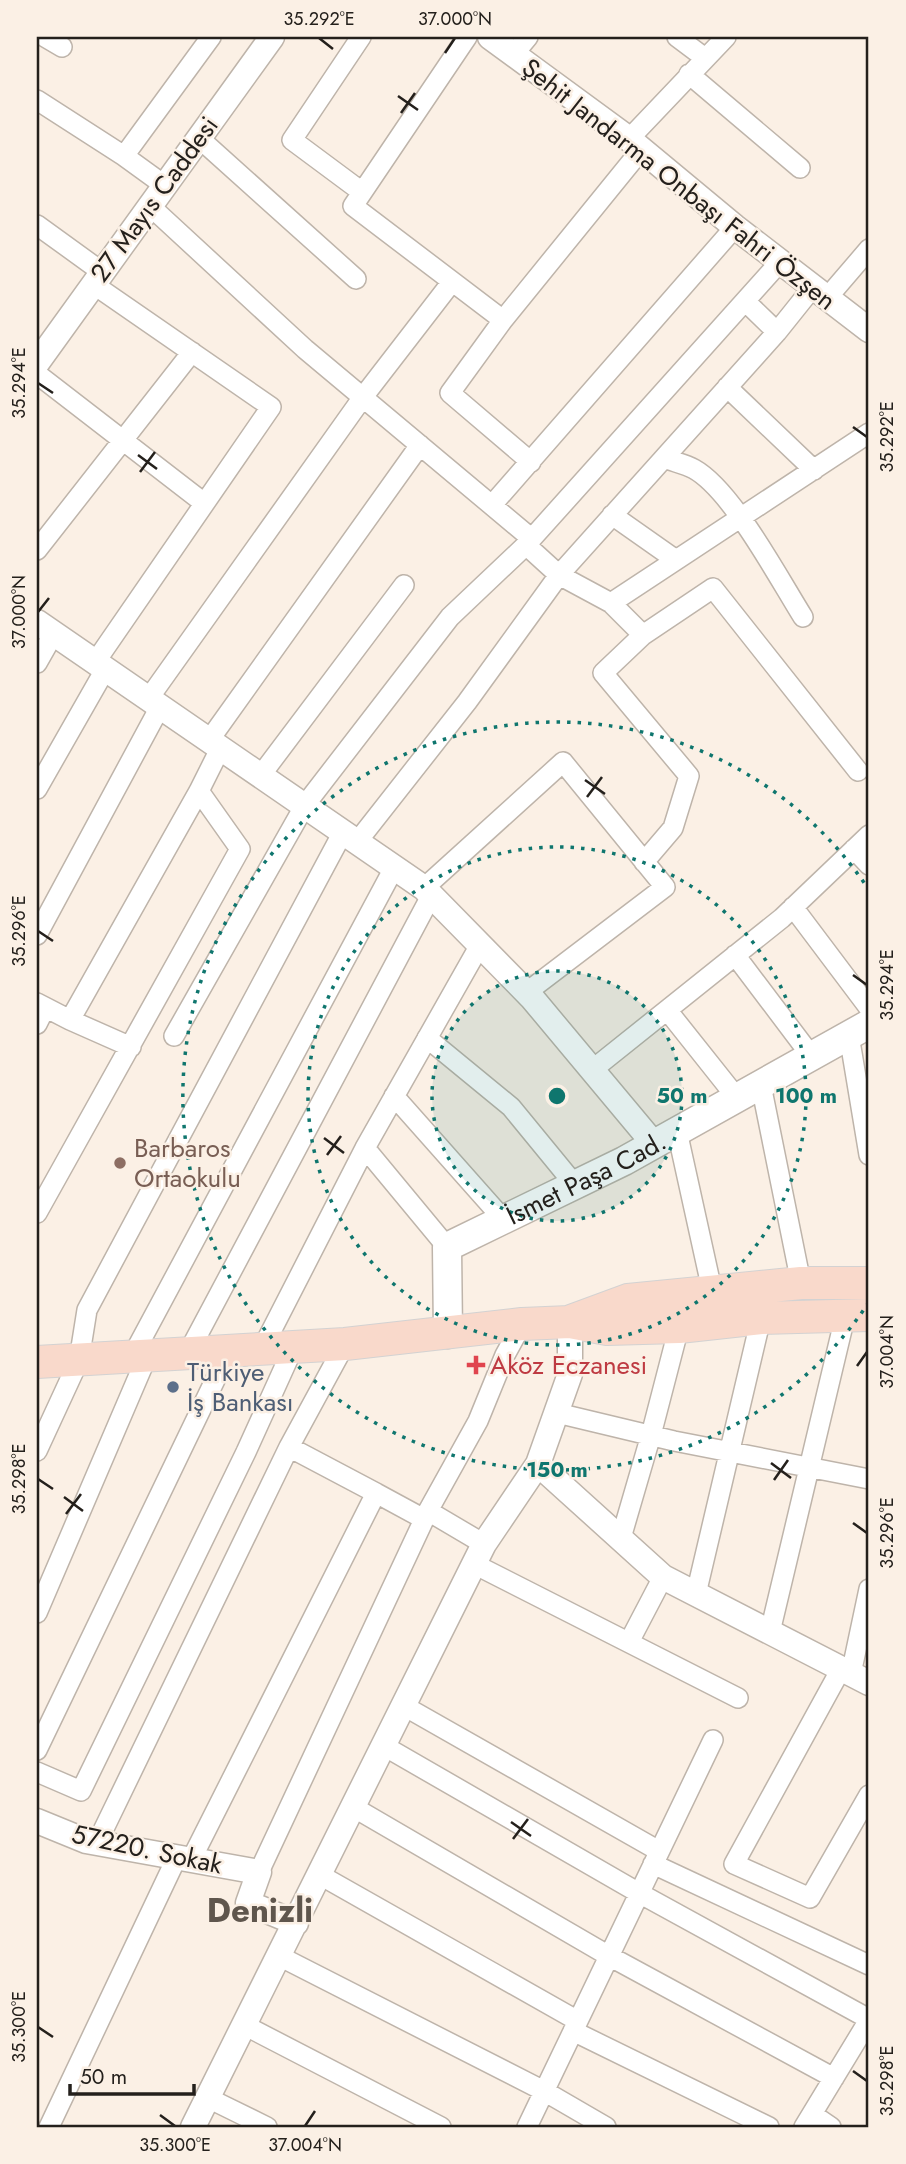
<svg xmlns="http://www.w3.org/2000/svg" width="906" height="2164" font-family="Jost,sans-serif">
  <rect width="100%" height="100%" fill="#fbf0e5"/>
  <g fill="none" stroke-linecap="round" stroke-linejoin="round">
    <defs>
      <path id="minor" d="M 45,37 L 62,47
        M 361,37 L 292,140 L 362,192
        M 467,37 L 353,206 L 503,320
        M 677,37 L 705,58
        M 513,55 L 528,37
        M 689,74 L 800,168
        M 37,100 L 124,156 L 164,185
        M 199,138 L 356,279
        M 629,139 L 726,37
        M 124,156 L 211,37
        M 149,205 L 305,349 L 532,539
        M 37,225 L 102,272
        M 93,284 L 271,407 L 96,661
        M 827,298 L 869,249
        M 745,301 L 777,332
        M 37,374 L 204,503
        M 727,387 L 814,470
        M 664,458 C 674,462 685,464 694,469 C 732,490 779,579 803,617
        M 531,462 L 450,393 L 503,320 L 641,150
        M 492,505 L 735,227
        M 612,515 L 676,560
        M 526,545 L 559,575 L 611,603 L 643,635 L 713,588 L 858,771
        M 37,550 L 192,352
        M 611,603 L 869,433
        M 643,635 L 603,673 L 689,776 L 673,828 L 644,862
        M 37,663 L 54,633
        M 149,698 L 363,397 L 451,283
        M 210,739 L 420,445
        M 261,775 L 404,585
        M 37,789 L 106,668
        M 357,842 L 467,702 L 559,575 L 777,332 L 813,287
        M 854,849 L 869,865
        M 424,888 L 563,762 L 665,887 L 527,992
        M 793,907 L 869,1008
        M 37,935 L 161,705
        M 735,955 L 812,1057
        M 37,1003 L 70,1020 L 131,1047
        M 667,1010 L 737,1098
        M 70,1020 L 199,791 L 221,747
        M 37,1024 L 45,1008
        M 849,1035 L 869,1155
        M 174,1036 L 305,805 L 450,617 L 526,545 L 780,262
        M 427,1038 L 511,1107 L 575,1185
        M 592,1070 L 782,918 L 869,835
        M 761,1085 L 801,1283
        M 394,1096 L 504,1220
        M 677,1131 L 712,1290
        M 365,1148 L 447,1247
        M 37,1213 L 240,849 L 199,791
        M 262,1349 L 365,1148 L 480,945
        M 188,1353 L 431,896
        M 133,1355 L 394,868
        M 557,1413 L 674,1441 L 869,1479
        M 37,1451 L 79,1360 L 87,1310 L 343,832
        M 376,1493 L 424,1519
        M 428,1511 L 478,1421 L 505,1355 L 522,1324
        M 621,1538 L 651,1435 L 679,1327
        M 474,1564 L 738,1698
        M 696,1594 L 761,1318
        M 37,1613 L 148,1354
        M 770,1632 L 845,1317
        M 629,1642 L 663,1577
        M 841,1669 L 734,1864 L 810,1898 L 869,1795
        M 851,1674 L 869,1589
        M 404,1706 L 659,1851
        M 384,1746 L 639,1893 L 869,2019
        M 37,1750 L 228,1353
        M 37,1772 L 81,1791 L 246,1452 L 294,1346
        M 353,1807 L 609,1956 L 834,2078
        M 97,1843 L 289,1447 L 345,1344
        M 191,1860 L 376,1493 L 289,1447
        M 653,1864 L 869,1965
        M 259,1872 L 428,1511 L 484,1544
        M 320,1875 L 578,2021
        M 279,1956 L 544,2091 L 606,2127
        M 244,2025 L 441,2127
        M 573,2031 L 769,2127
        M 208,2098 L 267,2127
        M 812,2114 L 831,2127
        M 49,2127 L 177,1857
        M 527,2127 L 713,1740
        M 804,2127 L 869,2020"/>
      <path id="tertiary" d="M 490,37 L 629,139 L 735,227 L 869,330
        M 37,363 L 272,37
        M 37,622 L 424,888 L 532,998 L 654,1144
        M 538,1464 L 663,1577 L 869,1683
        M 37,1821 L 86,1841 L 259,1872 L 248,1903 L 296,1923
        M 193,2127 L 484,1544 L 538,1464 L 570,1374 L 570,1322"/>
      <g id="secondary">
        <path id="s1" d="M 448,1334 L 447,1247 L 624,1161 L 869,1024"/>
      </g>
      <path id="primary" d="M 571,1321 L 628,1300 L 801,1283 L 869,1283
        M 37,1362 L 345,1344 L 522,1324 L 570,1322 L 607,1329 L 679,1327 L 761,1318 L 869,1315"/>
    </defs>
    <!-- minor casing -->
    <use href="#minor" stroke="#beb4aa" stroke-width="22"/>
    <!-- tertiary casing -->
    <use href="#tertiary" stroke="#beb4aa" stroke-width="27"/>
    <!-- secondary casing -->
    <use href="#secondary" stroke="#beb4aa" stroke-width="31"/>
    <!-- primary casing -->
    <use href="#primary" stroke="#d3d2d2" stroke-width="34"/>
    <!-- minor -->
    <use href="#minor" stroke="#fff" stroke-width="19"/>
    <!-- tertiary -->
    <use href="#tertiary" stroke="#fff" stroke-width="24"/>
    <!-- secondary -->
    <use href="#secondary" stroke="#fff" stroke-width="28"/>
    <!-- primary -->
    <use href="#primary" stroke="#f9d9cb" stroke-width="32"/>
  </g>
  <!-- ticks -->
  <path fill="none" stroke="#24201c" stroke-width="2.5" d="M 319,38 L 333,49M 445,53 L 455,38M 398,96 L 418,110M 401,113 L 415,93M 38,383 L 53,393M 853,427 L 867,437M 138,455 L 157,469M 140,472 L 155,452M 38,612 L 49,598M 585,780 L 605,794M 587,797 L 602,777M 38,931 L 53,941M 853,975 L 867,985M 324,1138 L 344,1153M 327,1155 L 341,1136M 857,1366 L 867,1352M 771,1463 L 791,1478M 38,1479 L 53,1489M 774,1480 L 788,1460M 64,1497 L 83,1511M 66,1514 L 81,1494M 853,1523 L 867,1533M 511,1822 L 531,1836M 513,1839 L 528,1819M 38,2027 L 53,2037M 853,2071 L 867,2081M 160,2115 L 175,2126M 305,2126 L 315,2111"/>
  <!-- distance rings -->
  <circle cx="557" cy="1096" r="125" fill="#0f766e" fill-opacity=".12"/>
  <g fill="none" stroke="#0f766e" stroke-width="3.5" stroke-dasharray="3.5 7">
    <circle cx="557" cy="1096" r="125"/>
    <circle cx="557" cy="1096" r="249"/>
    <path d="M869 1302A374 374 0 1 1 869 890"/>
  </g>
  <!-- markers -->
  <circle fill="#8d6e63" stroke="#fbf0e5" stroke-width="2.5" cx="120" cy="1163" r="7"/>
  <path fill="#e0444e" stroke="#fbf0e5" stroke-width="2.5" d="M472.5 1354.5h7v7h7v7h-7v7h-7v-7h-7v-7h7z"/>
  <circle fill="#5c6f8a" stroke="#fbf0e5" stroke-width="2.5" cx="173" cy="1387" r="7"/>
  <g text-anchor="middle" stroke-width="5" stroke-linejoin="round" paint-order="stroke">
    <!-- street labels -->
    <g font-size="26" fill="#24201c" stroke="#fbf0e5">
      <text transform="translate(679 184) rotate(38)" y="9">Şehit Jandarma Onbaşı Fahri Özşen</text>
      <text transform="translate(154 199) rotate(-54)" y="9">27 Mayıs Caddesi</text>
      <text dy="9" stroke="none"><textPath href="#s1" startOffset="242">İsmet Paşa Cad.</textPath></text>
      <text transform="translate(147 1849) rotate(12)" y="9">57220. Sokak</text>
    </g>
    <!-- education labels -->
    <g font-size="26" fill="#785e54" stroke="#fbf0e5" text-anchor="start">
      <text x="134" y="1157">Barbaros<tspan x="134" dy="30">Ortaokulu</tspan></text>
    </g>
    <!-- health labels -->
    <g font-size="26" fill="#be3a42" stroke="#fbf0e5" text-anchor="start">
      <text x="490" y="1374">Aköz Eczanesi</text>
    </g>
    <!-- service labels -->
    <g font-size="26" fill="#4e5e75" stroke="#fbf0e5" text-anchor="start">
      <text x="187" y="1381">Türkiye<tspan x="187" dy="30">İş Bankası</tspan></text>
    </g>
    <!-- district labels -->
    <g font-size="33" font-weight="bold" fill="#5f564d" stroke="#fbf0e5">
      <text x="260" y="1922">Denizli</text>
    </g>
  </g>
  <circle cx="557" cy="1096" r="10" fill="#0f766e" stroke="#fbf0e5" stroke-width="3.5"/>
  <g font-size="21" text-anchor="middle" font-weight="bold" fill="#0f766e" stroke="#fbf0e5" stroke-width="5" stroke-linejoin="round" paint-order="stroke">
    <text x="682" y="1103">50 m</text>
    <text x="806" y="1103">100 m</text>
    <text x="557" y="1477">150 m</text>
  </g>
  <!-- border -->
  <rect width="906" height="2164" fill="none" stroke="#fbf0e5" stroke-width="77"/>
  <!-- scale -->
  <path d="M70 2084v10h124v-10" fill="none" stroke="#24201c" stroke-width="3.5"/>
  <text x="80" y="2084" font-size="21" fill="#24201c" stroke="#fbf0e5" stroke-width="5" paint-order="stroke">50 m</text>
  <rect x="38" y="38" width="829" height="2088" fill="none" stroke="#24201c" stroke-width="2.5"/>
  <g font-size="18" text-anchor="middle" fill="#24201c">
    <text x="319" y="25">35.292°E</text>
    <text x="455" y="25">37.000°N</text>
    <text transform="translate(19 383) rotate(-90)" y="6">35.294°E</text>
    <text transform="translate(887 437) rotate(-90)" y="6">35.292°E</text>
    <text transform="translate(19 612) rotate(-90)" y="6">37.000°N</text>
    <text transform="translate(19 931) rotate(-90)" y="6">35.296°E</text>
    <text transform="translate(887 985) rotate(-90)" y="6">35.294°E</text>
    <text transform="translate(887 1352) rotate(-90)" y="6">37.004°N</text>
    <text transform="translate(19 1479) rotate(-90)" y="6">35.298°E</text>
    <text transform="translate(887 1533) rotate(-90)" y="6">35.296°E</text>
    <text transform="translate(19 2027) rotate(-90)" y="6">35.300°E</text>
    <text transform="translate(887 2081) rotate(-90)" y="6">35.298°E</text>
    <text x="175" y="2151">35.300°E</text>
    <text x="305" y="2151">37.004°N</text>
  </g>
</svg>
